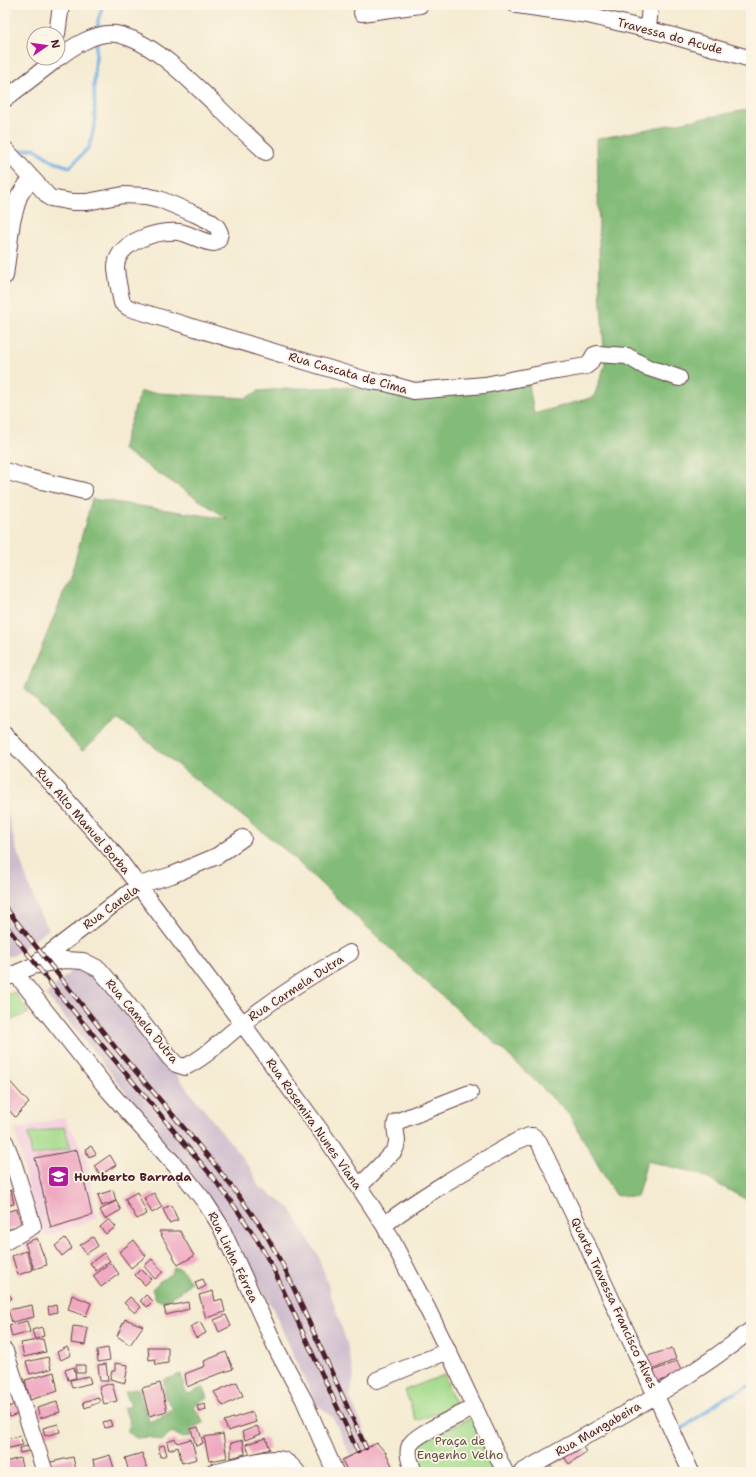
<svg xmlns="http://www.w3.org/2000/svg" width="756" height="1477" font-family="'Shantell Sans',sans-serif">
  <rect width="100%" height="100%" fill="#fcf5e5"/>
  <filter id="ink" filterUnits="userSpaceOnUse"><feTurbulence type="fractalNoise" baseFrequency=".025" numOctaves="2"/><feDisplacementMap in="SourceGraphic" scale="8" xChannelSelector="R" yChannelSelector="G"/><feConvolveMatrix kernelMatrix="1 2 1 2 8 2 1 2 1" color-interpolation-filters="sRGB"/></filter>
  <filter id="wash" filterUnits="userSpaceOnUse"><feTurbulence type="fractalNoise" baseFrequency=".012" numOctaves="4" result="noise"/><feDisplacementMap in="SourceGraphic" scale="16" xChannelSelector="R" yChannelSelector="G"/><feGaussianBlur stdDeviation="0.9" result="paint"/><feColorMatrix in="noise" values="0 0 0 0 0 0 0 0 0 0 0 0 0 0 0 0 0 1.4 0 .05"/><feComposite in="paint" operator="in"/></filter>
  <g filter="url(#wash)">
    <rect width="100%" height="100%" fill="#f4ebd2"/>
    <!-- built -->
    <path fill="#f3cfdf" d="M 64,1117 L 86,1156 L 97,1218 L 46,1237 L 31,1198 L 15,1130 Z"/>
    <!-- industrial -->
    <path fill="#cfbdce" d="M 5,801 L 16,848 L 38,911 L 49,929 L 13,956 L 5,956 Z
      M 75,968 L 92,974 L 105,986 L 250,1167 L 259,1186 L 290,1208 L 319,1257 L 347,1344 L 354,1376 L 350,1398 L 371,1445 L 350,1455 L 333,1417 L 315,1403 L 273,1309 L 220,1215 L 99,1058 L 46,995 L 51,989 Z"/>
    <!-- green -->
    <path fill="#a4db8d" stroke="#777d5c" d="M 14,992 L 29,1013 L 5,1022 L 5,996 Z
      M 64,1127 L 71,1148 L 32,1156 L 28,1134 Z
      M 444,1375 L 456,1406 L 416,1421 L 405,1390 Z
      M 472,1418 L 497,1472 L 420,1472 L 413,1446 L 416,1442 Z"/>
    <!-- forest -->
    <path fill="#83bb78" stroke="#666d52" d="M 751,109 L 751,1202 L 697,1173 L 647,1161 L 637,1197 L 615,1195 L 569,1114 L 502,1049 L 413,970 L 284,849 L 119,719 L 82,751 L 25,688 L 71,575 L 92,499 L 228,519 L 122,449 L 140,392 L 246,398 L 258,391 L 302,388 L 529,385 L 534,414 L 594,397 L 605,365 L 600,289 L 597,139 Z
      M 174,1267 L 182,1270 L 191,1282 L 182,1291 L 163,1302 L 156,1299 L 152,1289 L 160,1281 L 171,1274 Z
      M 181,1374 L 185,1390 L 189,1394 L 203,1387 L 208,1397 L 193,1406 L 204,1422 L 191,1429 L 192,1436 L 181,1437 L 172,1432 L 162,1441 L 150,1437 L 136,1438 L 127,1431 L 130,1420 L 123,1408 L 131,1406 L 125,1392 L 138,1388 L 149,1422 L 161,1417 L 173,1408 L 165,1397 L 164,1380 Z"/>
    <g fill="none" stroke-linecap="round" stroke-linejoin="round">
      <!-- stream -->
      <path stroke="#72afe4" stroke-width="3.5" d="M 98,31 L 98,20 L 103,5
        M 15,153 L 34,148 L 54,162 L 70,167 L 89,147 L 95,124 L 94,84 L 97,41
        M 678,1432 L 724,1398 L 751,1385"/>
    </g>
    <g id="blocks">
      <!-- building -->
      <path fill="#efa9c1" d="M 5,1076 L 29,1103 L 15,1117 L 5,1106 Z
        M 91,1146 L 96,1154 L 89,1157 L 85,1149 Z
        M 77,1150 L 92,1215 L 51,1228 L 35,1158 Z
        M 110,1155 L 116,1165 L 100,1175 L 94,1166 Z
        M 11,1190 L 14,1204 L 5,1206 L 5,1192 Z
        M 113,1190 L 116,1201 L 102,1206 L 98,1195 Z
        M 137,1192 L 147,1214 L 137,1219 L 125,1199 Z
        M 154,1193 L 162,1207 L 152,1213 L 144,1198 Z
        M 116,1201 L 121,1210 L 105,1219 L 100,1210 Z
        M 171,1205 L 178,1220 L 169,1223 L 163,1209 Z
        M 17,1209 L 22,1226 L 5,1230 L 5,1212 Z
        M 109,1219 L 116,1227 L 106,1234 L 100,1227 Z
        M 159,1231 L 180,1231 L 194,1256 L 178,1265 Z
        M 93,1237 L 98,1246 L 86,1254 L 80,1245 Z
        M 37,1238 L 47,1265 L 34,1269 L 25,1243 Z
        M 65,1238 L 72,1248 L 62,1256 L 55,1246 Z
        M 134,1240 L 146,1256 L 131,1268 L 119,1252 Z
        M 26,1251 L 33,1270 L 18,1275 L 12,1256 Z
        M 104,1253 L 110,1261 L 96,1271 L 90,1263 Z
        M 152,1259 L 163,1272 L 155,1279 L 144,1266 Z
        M 111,1263 L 119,1274 L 101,1287 L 93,1276 Z
        M 141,1269 L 151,1279 L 145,1285 L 135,1275 Z
        M 203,1279 L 206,1286 L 198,1290 L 195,1282 Z
        M 5,1289 L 12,1298 L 5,1304 Z
        M 213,1291 L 215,1301 L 222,1299 L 225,1312 L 206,1318 L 199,1295 Z
        M 72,1295 L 91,1303 L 86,1316 L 68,1310 Z
        M 146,1295 L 153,1301 L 147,1307 L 140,1301 Z
        M 130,1297 L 141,1307 L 135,1313 L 124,1303 Z
        M 188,1302 L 189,1309 L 166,1315 L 164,1307 Z
        M 32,1305 L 34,1317 L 12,1322 L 8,1310 Z
        M 56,1305 L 57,1312 L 49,1314 L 48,1307 Z
        M 226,1315 L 231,1326 L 219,1332 L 214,1320 Z
        M 125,1319 L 143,1326 L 130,1345 L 117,1336 Z
        M 27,1321 L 30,1332 L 12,1337 L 9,1325 Z
        M 200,1322 L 206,1333 L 196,1338 L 190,1327 Z
        M 73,1326 L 88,1328 L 85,1345 L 71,1343 Z
        M 42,1327 L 44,1336 L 35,1339 L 32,1330 Z
        M 43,1339 L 46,1352 L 24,1357 L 21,1343 Z
        M 67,1347 L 71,1355 L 61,1360 L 57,1352 Z
        M 148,1347 L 168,1347 L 168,1363 L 156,1365 L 155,1359 L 149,1360 Z
        M 108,1348 L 110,1360 L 98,1362 L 97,1350 Z
        M 672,1348 L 676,1359 L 652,1370 L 645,1357 Z
        M 226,1352 L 233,1369 L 210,1377 L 187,1387 L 185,1374 L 205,1366 L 204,1361 Z
        M 48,1357 L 51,1369 L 30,1374 L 26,1362 Z
        M 677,1361 L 682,1372 L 656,1383 L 651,1372 Z
        M 115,1363 L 128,1365 L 125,1383 L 110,1379 L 112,1371 L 115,1371 Z
        M 106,1364 L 108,1381 L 100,1381 L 98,1365 Z
        M 76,1365 L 85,1365 L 85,1373 L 76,1373 Z
        M 74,1367 L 76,1378 L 68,1380 L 65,1370 Z
        M 54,1372 L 58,1391 L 30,1400 L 25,1380 Z
        M 89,1376 L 91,1383 L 72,1388 L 70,1380 Z
        M 237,1382 L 243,1396 L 223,1406 L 214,1392 Z
        M 112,1383 L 117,1401 L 104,1404 L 99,1387 Z
        M 160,1383 L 167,1411 L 149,1416 L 142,1388 Z
        M 98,1397 L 100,1402 L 85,1408 L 83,1402 Z
        M 57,1402 L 60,1412 L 40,1418 L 37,1408 Z
        M 18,1403 L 22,1412 L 10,1417 L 6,1408 Z
        M 205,1404 L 206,1410 L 199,1412 L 197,1406 Z
        M 252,1412 L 256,1422 L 228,1431 L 224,1421 Z
        M 110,1420 L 112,1426 L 105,1428 L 103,1422 Z
        M 58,1424 L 60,1432 L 45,1436 L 43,1428 Z
        M 257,1426 L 261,1434 L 245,1440 L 242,1432 Z
        M 198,1427 L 203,1443 L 196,1446 L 191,1429 Z
        M 223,1434 L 227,1458 L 209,1461 L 204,1437 Z
        M 20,1436 L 23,1445 L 5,1449 L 5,1439 Z
        M 266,1438 L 270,1449 L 250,1455 L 246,1444 Z
        M 175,1439 L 177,1443 L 191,1439 L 197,1459 L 182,1463 L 178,1447 L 169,1450 L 167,1442 Z
        M 243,1440 L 245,1454 L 231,1458 L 231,1443 Z
        M 377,1443 L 386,1453 L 395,1472 L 348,1472 L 342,1460 Z
        M 164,1445 L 167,1455 L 160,1457 L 158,1447 Z
        M 582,1445 L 586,1452 L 569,1464 L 564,1457 Z
        M 28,1446 L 29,1451 L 20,1453 L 19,1448 Z
        M 142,1453 L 148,1472 L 129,1472 L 125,1458 Z
        M 110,1455 L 115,1472 L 95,1472 L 93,1460 Z
        M 73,1457 L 76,1470 L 68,1472 L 49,1472 L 47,1463 Z
        M 20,1458 L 23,1472 L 5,1472 L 5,1462 Z
        M 550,1465 L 554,1472 L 546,1472 L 544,1469 Z"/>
    </g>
  </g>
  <g filter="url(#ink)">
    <use href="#blocks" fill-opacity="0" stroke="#643e44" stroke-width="1"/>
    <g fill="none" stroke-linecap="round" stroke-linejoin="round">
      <defs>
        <path id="minor" d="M 517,5 L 588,15 L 670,35 L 751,59
          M 362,13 L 420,5
          M 648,30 L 650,5
          M 57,34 L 61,5
          M 58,58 C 72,47 97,31 116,34 C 153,41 188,79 215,104 C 231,120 248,136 266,152
          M 5,99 L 53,62 L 54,58
          M 5,149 L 50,198 L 72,202 L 87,202 L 123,195 L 146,196 L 159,199 L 195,214 L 210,221 L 217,227 L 220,233 L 218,240 L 214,243 C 203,243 191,234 179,232 C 158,230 118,241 116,266 C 116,276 120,293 122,303 L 129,308 L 370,381 L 386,383 L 414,391 L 485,385 L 546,373 L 586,366 L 590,363 L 594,355 L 597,354 L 627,356 L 646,367 L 679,378
          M 5,276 L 12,221 L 19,196 L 31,178
          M 5,471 L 25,477 L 84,491
          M 5,735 L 55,787 L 116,856 L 242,1023 L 328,1141 L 365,1196 L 384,1225 L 428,1310 L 448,1351 L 505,1472
          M 33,966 L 65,960 L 83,961 L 99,969 L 111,983 L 170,1058 L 176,1064 L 185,1067 C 207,1057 223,1038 242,1024 C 275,998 313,974 350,953
          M 16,974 L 109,1091 L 183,1174 L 205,1202 L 220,1225 L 279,1354 L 304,1400 L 335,1472
          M 5,978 L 33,966 L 139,885 L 172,875 L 217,856 L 243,838
          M 5,1142 L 14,1165 L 33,1226 L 5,1242
          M 359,1187 L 394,1151 C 401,1139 393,1133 396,1122 L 470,1093
          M 384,1225 C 425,1193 472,1167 517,1141 L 529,1136 L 533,1136 L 539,1142 L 579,1226 L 603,1281 L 691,1472
          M 5,1351 L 45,1472
          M 377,1380 L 448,1351
          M 213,1472 C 228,1469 271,1455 283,1460 C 289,1463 293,1467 297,1472
          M 414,1472 C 411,1464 406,1454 410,1445 C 415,1434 462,1414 475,1407
          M 522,1472 C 600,1427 681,1386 751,1330"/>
      </defs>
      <!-- minor casing -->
      <use href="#minor" stroke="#643e44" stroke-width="18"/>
      <!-- minor -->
      <use href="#minor" stroke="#fff" stroke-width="16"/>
      <defs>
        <path id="rail" d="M 5,907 L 115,1047 L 212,1161 L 238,1195 L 264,1231 L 285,1269 L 366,1448
          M 5,924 L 54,988 L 211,1175 L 235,1207 L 256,1238 L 273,1268 L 358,1452"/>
      </defs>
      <!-- rail casing -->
      <use href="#rail" stroke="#4a1f2b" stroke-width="4.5"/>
      <!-- rail -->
      <use href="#rail" stroke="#fcf5e5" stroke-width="3" stroke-dasharray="9" stroke-linecap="butt"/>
    </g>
  </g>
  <!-- icons -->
  <defs>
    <symbol id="school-square" viewBox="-11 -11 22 22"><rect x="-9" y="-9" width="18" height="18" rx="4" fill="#b5179e" stroke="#fcf5e5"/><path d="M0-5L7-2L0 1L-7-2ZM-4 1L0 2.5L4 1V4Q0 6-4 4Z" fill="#fff"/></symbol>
  </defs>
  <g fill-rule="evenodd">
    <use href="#school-square" x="46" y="1164" width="25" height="25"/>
  </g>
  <g text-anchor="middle" stroke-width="3.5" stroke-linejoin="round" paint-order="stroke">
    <!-- street labels -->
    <g font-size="12" fill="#4a1f2b" stroke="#fcf5e5">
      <text transform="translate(670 36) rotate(15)" y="4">Travessa do Acude</text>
      <text transform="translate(348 373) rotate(16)" y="4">Rua Cascata de Cima</text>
      <text transform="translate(83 821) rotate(49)" y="4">Rua Alto Manuel Borba</text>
      <text transform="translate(111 907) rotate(-36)" y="4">Rua Canela</text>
      <text transform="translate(296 988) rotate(-33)" y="4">Rua Carmela Dutra</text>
      <text transform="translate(142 1021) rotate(50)" y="4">Rua Camela Dutra</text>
      <text transform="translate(314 1124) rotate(55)" y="4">Rua Rosemira Nunes Viana</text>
      <text transform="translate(233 1257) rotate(64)" y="4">Rua Linha Férrea</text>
      <text transform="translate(614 1303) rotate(65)" y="4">Quarta Travessa Francisco Alves</text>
      <text transform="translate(598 1429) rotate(-30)" y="4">Rua Mangabeira</text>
    </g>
    <!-- poi labels -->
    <g font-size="12" font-weight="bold" fill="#4a1f2b" stroke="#fcf5e5" text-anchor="start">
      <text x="74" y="1181">Humberto Barrada</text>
    </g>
    <!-- park labels -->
    <g font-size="12" fill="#604e44" stroke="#fcf5e5">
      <text x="460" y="1445">Praça de<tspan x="460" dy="14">Engenho Velho</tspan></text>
    </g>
  </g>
  <!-- margin -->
  <rect width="756" height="1477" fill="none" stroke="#fcf5e5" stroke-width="20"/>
  <!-- north arrow -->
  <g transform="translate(46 46) rotate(77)"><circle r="19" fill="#fcf5e5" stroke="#b59f9b"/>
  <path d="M0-3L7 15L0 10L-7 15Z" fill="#b5179e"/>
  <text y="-6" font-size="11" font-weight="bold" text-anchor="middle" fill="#4a1f2b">N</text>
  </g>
</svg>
